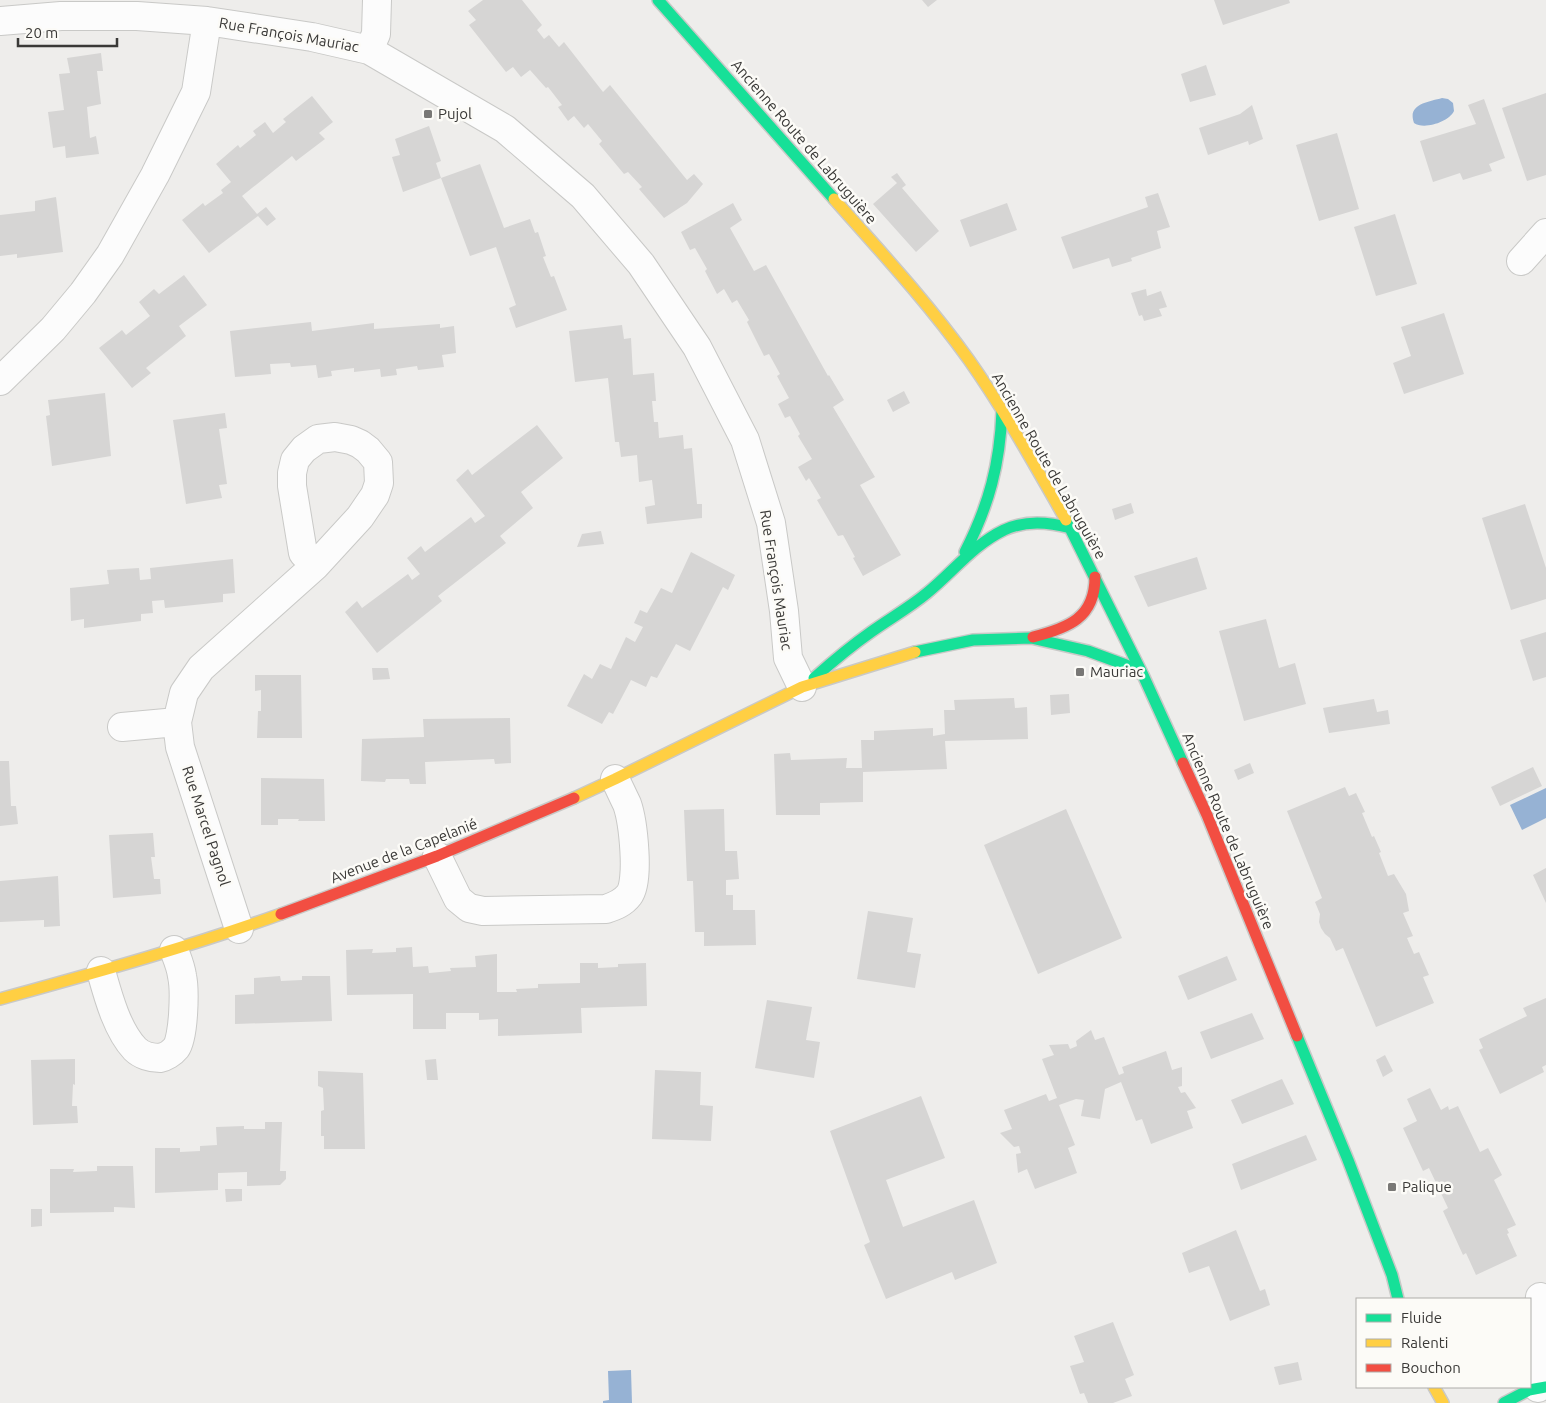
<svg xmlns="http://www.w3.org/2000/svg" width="1546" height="1403" font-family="Ubuntu,sans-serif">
  <rect width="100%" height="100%" fill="#eeedeb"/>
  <!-- water -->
  <path fill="#96b2d4" d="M 1442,98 L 1448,99 L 1453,103 L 1454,111 C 1449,122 1424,130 1414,123 C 1407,104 1428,102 1442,98 Z
    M 1546,788 L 1546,818 L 1522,830 L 1510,805 Z
    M 631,1370 L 632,1403 L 603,1403 L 603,1401 L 609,1400 L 608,1371 Z"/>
  <!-- building -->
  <path fill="#d6d5d4" d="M 483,0 L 522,0 L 542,25 L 537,30 L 544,39 L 549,35 L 559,47 L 564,42 L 603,92 L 610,85 L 687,180 L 694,174 L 703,184 L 687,203 L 664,218 L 639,189 L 642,187 L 628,172 L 624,174 L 599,144 L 602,141 L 588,124 L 584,128 L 574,116 L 568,121 L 558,107 L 562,105 L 548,87 L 546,88 L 530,70 L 521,77 L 513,67 L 506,72 L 469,25 L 476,20 L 468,11 Z
    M 922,0 L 937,0 L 928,7 Z
    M 1214,0 L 1289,0 L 1290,3 L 1223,25 Z
    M 101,53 L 103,71 L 97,71 L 101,104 L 87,107 L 90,138 L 96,136 L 99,154 L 66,158 L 65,146 L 53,148 L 48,112 L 64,110 L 59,74 L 70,73 L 67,58 Z
    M 1206,65 L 1216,95 L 1190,102 L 1181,74 Z
    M 1546,93 L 1546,175 L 1527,181 L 1502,108 Z
    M 312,96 L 333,122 L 319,133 L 325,139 L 296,161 L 292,156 L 242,196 L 257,214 L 266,207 L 276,219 L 267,226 L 258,216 L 209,253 L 182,220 L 203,203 L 205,206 L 223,193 L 221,190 L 231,182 L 216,164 L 238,145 L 240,148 L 256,135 L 253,131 L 265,122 L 273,133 L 286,122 L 283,119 Z
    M 1484,99 L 1505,158 L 1489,164 L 1492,171 L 1463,180 L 1460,173 L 1433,182 L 1420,141 L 1476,124 L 1468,105 Z
    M 1252,105 L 1263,139 L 1249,145 L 1248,141 L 1208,155 L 1199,128 L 1240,114 Z
    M 429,126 L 441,161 L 436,163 L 441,178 L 480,164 L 504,228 L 530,219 L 535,233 L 538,232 L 546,256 L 543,257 L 551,277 L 554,276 L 567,310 L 516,328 L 509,308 L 516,305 L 496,247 L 470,256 L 441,178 L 403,192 L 392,157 L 400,155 L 395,139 Z
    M 1337,133 L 1359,209 L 1319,221 L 1296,145 Z
    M 897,173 L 906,185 L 902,188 L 939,231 L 916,252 L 873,204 L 897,183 L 891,177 Z
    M 1158,193 L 1170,227 L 1157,231 L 1161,248 L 1131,258 L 1132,261 L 1112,267 L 1109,258 L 1073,269 L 1061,237 L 1148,207 L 1145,197 Z
    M 56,197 L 63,252 L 17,258 L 17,254 L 0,256 L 0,215 L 35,211 L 35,201 Z
    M 733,203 L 742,220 L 730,228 L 754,271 L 766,265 L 828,376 L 829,375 L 844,400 L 833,407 L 875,477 L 860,485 L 901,555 L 863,576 L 853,558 L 855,557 L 843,535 L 838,536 L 817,500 L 821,498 L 809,478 L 806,481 L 798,467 L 812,459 L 798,436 L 800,434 L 790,416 L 785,418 L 778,404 L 789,398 L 777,376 L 780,374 L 769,354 L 764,356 L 747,322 L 749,320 L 737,300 L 732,303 L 724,289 L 717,294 L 705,271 L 707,269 L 695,248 L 690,250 L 681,232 Z
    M 1007,203 L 1017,230 L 970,247 L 960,220 Z
    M 1395,214 L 1417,284 L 1376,296 L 1354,227 Z
    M 184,275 L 207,305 L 179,326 L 186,336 L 146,368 L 151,373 L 132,388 L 99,348 L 122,330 L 126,335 L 150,316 L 139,302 L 154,289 L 159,294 Z
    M 1146,289 L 1147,296 L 1161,291 L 1167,307 L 1159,309 L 1162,316 L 1144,321 L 1142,315 L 1139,316 L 1131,293 Z
    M 1444,313 L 1464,374 L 1404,394 L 1393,363 L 1411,356 L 1401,327 Z
    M 311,322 L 312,331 L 374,323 L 374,329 L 440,324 L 440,328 L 454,326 L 456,353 L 442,355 L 444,367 L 418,370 L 417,366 L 396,369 L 397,375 L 381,377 L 380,369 L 354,372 L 354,368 L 331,371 L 332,376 L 318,378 L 316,365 L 291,367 L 290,363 L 270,364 L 271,374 L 235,377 L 230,331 Z
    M 622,325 L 624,339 L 631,338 L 633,375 L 654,373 L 656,401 L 652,401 L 654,422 L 658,422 L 659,438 L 683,435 L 684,449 L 692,448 L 697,504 L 702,504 L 702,518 L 647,524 L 645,507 L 655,505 L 652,480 L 639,482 L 637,455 L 621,457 L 619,442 L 615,442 L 608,378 L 575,382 L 569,331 Z
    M 904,391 L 910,403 L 893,412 L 887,400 Z
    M 105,393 L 111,456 L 52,466 L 46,416 L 50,415 L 48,400 Z
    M 225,413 L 227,428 L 219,429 L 227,484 L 219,485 L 222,498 L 186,504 L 173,420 Z
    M 537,425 L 563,458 L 521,492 L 533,508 L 500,536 L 506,543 L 438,596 L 442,601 L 377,653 L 345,612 L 357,601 L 362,608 L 408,574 L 412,580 L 420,574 L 407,558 L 421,546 L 425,552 L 471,517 L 475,523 L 485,516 L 456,480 L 468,469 L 472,475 Z
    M 1131,503 L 1134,513 L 1115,520 L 1112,509 Z
    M 1525,504 L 1546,568 L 1546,599 L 1511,610 L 1482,518 Z
    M 601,531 L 604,544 L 577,547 L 582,534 Z
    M 691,552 L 735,575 L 728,590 L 723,587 L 690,651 L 676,644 L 657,678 L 651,676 L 646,687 L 631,680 L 613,714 L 609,712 L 602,724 L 567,706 L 584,674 L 592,679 L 600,664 L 611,669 L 626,637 L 635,642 L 643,627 L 634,623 L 640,610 L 647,613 L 661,588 L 672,593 Z
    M 1197,557 L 1207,589 L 1148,607 L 1134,576 Z
    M 233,559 L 235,593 L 223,594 L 223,602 L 165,608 L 164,600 L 152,601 L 153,613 L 141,614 L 141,621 L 84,628 L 84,619 L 71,621 L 70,588 L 109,584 L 107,570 L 139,568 L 140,580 L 151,579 L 150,568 Z
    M 1266,619 L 1279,668 L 1295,663 L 1306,704 L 1244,721 L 1219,631 Z
    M 1546,632 L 1546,677 L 1533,681 L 1520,640 Z
    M 372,668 L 388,668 L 390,679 L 373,680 Z
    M 255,675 L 301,675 L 302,738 L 257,738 L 258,711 L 261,711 L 261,690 L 255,691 Z
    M 1069,694 L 1070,713 L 1051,715 L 1050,695 Z
    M 1014,698 L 1015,708 L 1027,707 L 1028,739 L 945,741 L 947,769 L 863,772 L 863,802 L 820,803 L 820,815 L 776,815 L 774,754 L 790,753 L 791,760 L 847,758 L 846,768 L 862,768 L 861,740 L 874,740 L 874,731 L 933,728 L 933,736 L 945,734 L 944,710 L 955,710 L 954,700 Z
    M 1374,699 L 1377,712 L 1388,710 L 1390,724 L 1329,733 L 1323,708 Z
    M 510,718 L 511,763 L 495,764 L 494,759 L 425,762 L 426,784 L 410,784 L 409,779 L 386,779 L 385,782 L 361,781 L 362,739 L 424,737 L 423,719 Z
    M 0,761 L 9,761 L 11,806 L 16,806 L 18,824 L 0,826 Z
    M 1250,763 L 1254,773 L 1238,780 L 1234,770 Z
    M 1533,767 L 1542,786 L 1500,806 L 1491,787 Z
    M 261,778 L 324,779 L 325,821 L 298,821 L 299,819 L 278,819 L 278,825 L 261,825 Z
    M 1345,787 L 1349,796 L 1356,793 L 1365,812 L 1362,813 L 1372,837 L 1374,836 L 1381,852 L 1379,853 L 1388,876 L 1394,874 L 1406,894 L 1409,911 L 1403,913 L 1413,936 L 1407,938 L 1414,954 L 1419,952 L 1429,975 L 1423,977 L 1434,1003 L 1376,1027 L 1343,948 L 1336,951 L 1330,938 L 1325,934 L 1321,928 L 1319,922 L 1320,914 L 1315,902 L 1322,898 L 1287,811 Z
    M 724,809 L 725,851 L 737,851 L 739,879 L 726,880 L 726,895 L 733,895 L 733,910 L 755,910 L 756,945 L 704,946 L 704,932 L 695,932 L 693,881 L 687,881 L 684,810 Z
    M 1066,809 L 1122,938 L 1038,974 L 984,845 Z
    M 153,833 L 155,857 L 151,857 L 154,879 L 160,879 L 161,894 L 113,898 L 109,835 Z
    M 1546,868 L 1546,903 L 1533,875 Z
    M 58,876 L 60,926 L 44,927 L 44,920 L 0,922 L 0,881 Z
    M 868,911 L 913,918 L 907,952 L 921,954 L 915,988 L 857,979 Z
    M 412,947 L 413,967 L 428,966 L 429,973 L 451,971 L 450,968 L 476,967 L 475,956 L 497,954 L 497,992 L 517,992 L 516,989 L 538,988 L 538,984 L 580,983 L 580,963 L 598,963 L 598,968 L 618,967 L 618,964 L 646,963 L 647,1006 L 581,1008 L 582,1033 L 498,1036 L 498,1019 L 479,1020 L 479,1013 L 446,1013 L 446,1029 L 413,1029 L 413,994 L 347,995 L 346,950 L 373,949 L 372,953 L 396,952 L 396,948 Z
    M 1227,956 L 1237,980 L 1188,1000 L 1178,976 Z
    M 280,976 L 281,981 L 302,980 L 302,976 L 330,976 L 332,1021 L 235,1024 L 235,995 L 254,994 L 254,978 Z
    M 1546,998 L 1546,1065 L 1542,1067 L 1544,1072 L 1500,1094 L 1479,1050 L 1483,1048 L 1479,1039 L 1527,1016 L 1523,1008 Z
    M 767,1000 L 812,1007 L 806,1040 L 820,1042 L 814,1078 L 755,1068 Z
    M 1252,1013 L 1264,1039 L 1211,1059 L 1200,1032 Z
    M 1091,1030 L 1095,1040 L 1104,1037 L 1119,1075 L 1124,1073 L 1122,1067 L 1166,1051 L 1172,1070 L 1182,1067 L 1182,1086 L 1178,1087 L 1181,1093 L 1185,1092 L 1196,1108 L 1187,1111 L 1193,1128 L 1151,1144 L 1142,1119 L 1136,1121 L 1121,1082 L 1105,1089 L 1100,1119 L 1081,1116 L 1084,1100 L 1076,1099 L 1059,1105 L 1075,1145 L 1068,1148 L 1077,1173 L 1035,1189 L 1027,1169 L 1018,1173 L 1016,1154 L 1021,1153 L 1019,1146 L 1014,1147 L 1000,1133 L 1012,1129 L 1004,1110 L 1046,1094 L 1049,1101 L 1057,1098 L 1042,1059 L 1054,1055 L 1049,1045 L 1068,1044 L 1070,1049 L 1077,1046 L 1076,1041 Z
    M 1385,1055 L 1393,1071 L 1383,1077 L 1376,1060 Z
    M 75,1059 L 75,1085 L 73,1084 L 72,1106 L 77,1106 L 78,1123 L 33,1125 L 31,1060 Z
    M 436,1059 L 438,1080 L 427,1080 L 425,1060 Z
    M 655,1070 L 701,1072 L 700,1105 L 713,1106 L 711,1141 L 652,1139 Z
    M 318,1071 L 363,1073 L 365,1149 L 324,1149 L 324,1136 L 321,1136 L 321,1111 L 324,1110 L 323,1088 L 318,1086 Z
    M 1282,1079 L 1294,1104 L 1242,1124 L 1231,1100 Z
    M 1430,1088 L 1441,1110 L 1448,1106 L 1449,1110 L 1458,1106 L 1480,1152 L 1488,1148 L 1502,1175 L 1494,1180 L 1516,1225 L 1507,1229 L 1509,1233 L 1507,1234 L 1517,1256 L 1476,1275 L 1466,1253 L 1463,1255 L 1443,1211 L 1448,1208 L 1429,1168 L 1423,1171 L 1403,1128 L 1417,1121 L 1407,1099 Z
    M 921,1096 L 945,1158 L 886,1180 L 903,1227 L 974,1200 L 997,1263 L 955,1280 L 952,1272 L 886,1299 L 864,1245 L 870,1242 L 830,1131 Z
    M 265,1122 L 282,1122 L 280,1171 L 286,1171 L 286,1179 L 280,1185 L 247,1186 L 247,1172 L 218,1173 L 218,1190 L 155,1193 L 155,1148 L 180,1148 L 180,1152 L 200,1151 L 200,1146 L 217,1145 L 216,1127 L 244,1126 L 244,1129 L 265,1129 Z
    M 1306,1135 L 1317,1160 L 1241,1190 L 1232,1164 Z
    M 97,1166 L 133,1166 L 135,1208 L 114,1207 L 114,1212 L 50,1213 L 50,1169 L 74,1169 L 73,1172 L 97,1171 Z
    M 225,1189 L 242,1189 L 242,1201 L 226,1202 Z
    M 31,1209 L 42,1209 L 42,1226 L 31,1227 Z
    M 1236,1230 L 1260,1291 L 1265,1289 L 1270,1305 L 1230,1321 L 1209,1266 L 1189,1273 L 1182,1253 Z
    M 1113,1322 L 1134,1375 L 1125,1379 L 1132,1396 L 1113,1403 L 1088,1403 L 1084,1393 L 1080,1394 L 1070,1366 L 1084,1362 L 1074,1336 Z
    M 1298,1362 L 1302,1380 L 1279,1385 L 1274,1367 Z"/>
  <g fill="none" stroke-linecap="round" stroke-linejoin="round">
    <defs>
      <path id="street" d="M 0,21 L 61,16 L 137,16 L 207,21 L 312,37 L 369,50 L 505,129 L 583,196 L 641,264 L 697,347 L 745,440 L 771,523 L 784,611 L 788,658 L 802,687
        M 369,50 L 376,34 L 377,0
        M 1521,261 L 1546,233
        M 0,381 L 53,329 L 83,293 L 110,255 L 155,175 L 196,92 L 207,21
        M 122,727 L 177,722
        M 437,856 L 458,899 L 469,908 L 483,911 L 606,909 C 615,906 623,903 629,895 C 640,881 633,821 627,804 C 623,796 619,787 615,779
        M 239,929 L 180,747 L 177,722 L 184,693 L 201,668 L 315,566 L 360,517 L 375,495 L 379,483 L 378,462 L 368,450 L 360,444 L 351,440 L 335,437 L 318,439 L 304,449 L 295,460 L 292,473 L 292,486 L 303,553 L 315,566
        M 101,971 C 108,996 117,1030 135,1049 C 141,1055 151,1058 160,1058 C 165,1057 172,1053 176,1048 C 184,1037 185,989 182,976 C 181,967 177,958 174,950
        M 1538,1388 L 1533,1352 L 1540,1297"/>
      <path id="fast" d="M 658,0 L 834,199
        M 1066,520 L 1143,675 L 1183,763
        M 965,552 C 989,505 1000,464 1002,411
        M 915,652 L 973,640 L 1031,638 L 1088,651 L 1126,665 L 1143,675
        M 814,678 C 832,662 851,646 871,632 C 889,619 909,608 927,593 C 953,572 973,545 1004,530 C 1026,520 1048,522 1071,528
        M 1297,1036 L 1348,1160 L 1392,1275 L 1398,1299
        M 1504,1403 L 1529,1390 L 1546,1387"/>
      <path id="slow" d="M 834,199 C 881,252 928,303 969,360 C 1005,411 1035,466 1066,520
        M 574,798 L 615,779 L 802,687 L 915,652
        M 0,999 C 94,973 189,947 281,914
        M 1434,1387 L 1443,1403"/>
      <path id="jam" d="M 1033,637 C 1068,628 1095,618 1095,577
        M 1183,763 L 1207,815 L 1297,1036
        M 281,914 L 437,856 L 574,798"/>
    </defs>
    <!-- street casing -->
    <use href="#street" stroke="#c9c9c7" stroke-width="30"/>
    <!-- fast casing -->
    <use href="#fast" stroke="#c9c9c7" stroke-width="14"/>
    <!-- slow casing -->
    <use href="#slow" stroke="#c9c9c7" stroke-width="14"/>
    <!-- jam casing -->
    <use href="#jam" stroke="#c9c9c7" stroke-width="14"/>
    <!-- street -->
    <use href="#street" stroke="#fcfcfc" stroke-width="28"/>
    <!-- fast -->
    <use href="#fast" stroke="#16e098" stroke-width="11"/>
    <!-- slow -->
    <use href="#slow" stroke="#ffcf43" stroke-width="11"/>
    <!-- jam -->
    <use href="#jam" stroke="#f24e42" stroke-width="11"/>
  </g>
  <!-- markers -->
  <g fill="#797876" stroke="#fcfbf7" stroke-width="2">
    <rect x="423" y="109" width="10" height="10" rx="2.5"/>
    <rect x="1075" y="667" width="10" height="10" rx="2.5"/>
    <rect x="1387" y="1182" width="10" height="10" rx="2.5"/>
  </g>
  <g text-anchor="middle" stroke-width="5" stroke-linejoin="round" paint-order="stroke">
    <!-- street labels -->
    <g font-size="15" fill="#3a3937" stroke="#fcfbf7">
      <text transform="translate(289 35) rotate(10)" y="5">Rue François Mauriac</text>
      <text transform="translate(804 142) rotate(49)" y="5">Ancienne Route de Labruguière</text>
      <text transform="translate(1049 466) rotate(60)" y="5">Ancienne Route de Labruguière</text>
      <text transform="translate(776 580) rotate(81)" y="5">Rue François Mauriac</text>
      <text transform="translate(206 826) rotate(72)" y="5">Rue Marcel Pagnol</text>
      <text transform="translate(1228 831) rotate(67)" y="5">Ancienne Route de Labruguière</text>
      <text transform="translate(404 851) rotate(-21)" y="5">Avenue de la Capelanié</text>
    </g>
    <!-- poi labels -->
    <g font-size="15" fill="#3a3937" stroke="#fcfbf7" text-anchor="start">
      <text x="438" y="119">Pujol</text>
      <text x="1090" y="677">Mauriac</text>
      <text x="1402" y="1192">Palique</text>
    </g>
  </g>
  <!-- legend -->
  <rect x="1356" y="1298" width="175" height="90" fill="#fcfbf7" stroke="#aeadaa"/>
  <rect x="1366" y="1314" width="25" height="8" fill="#16e098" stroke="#aeadaa"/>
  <text x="1401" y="1323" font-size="15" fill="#3a3937">Fluide</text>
  <rect x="1366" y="1339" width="25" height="8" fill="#ffcf43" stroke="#aeadaa"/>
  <text x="1401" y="1348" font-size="15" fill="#3a3937">Ralenti</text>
  <rect x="1366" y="1364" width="25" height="8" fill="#f24e42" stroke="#aeadaa"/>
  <text x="1401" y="1373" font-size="15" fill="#3a3937">Bouchon</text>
  <!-- scale -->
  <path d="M18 38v8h99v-8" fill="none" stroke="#3a3937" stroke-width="2.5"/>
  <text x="25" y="38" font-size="15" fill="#3a3937" stroke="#fcfbf7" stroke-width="4" paint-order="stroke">20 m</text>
</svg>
